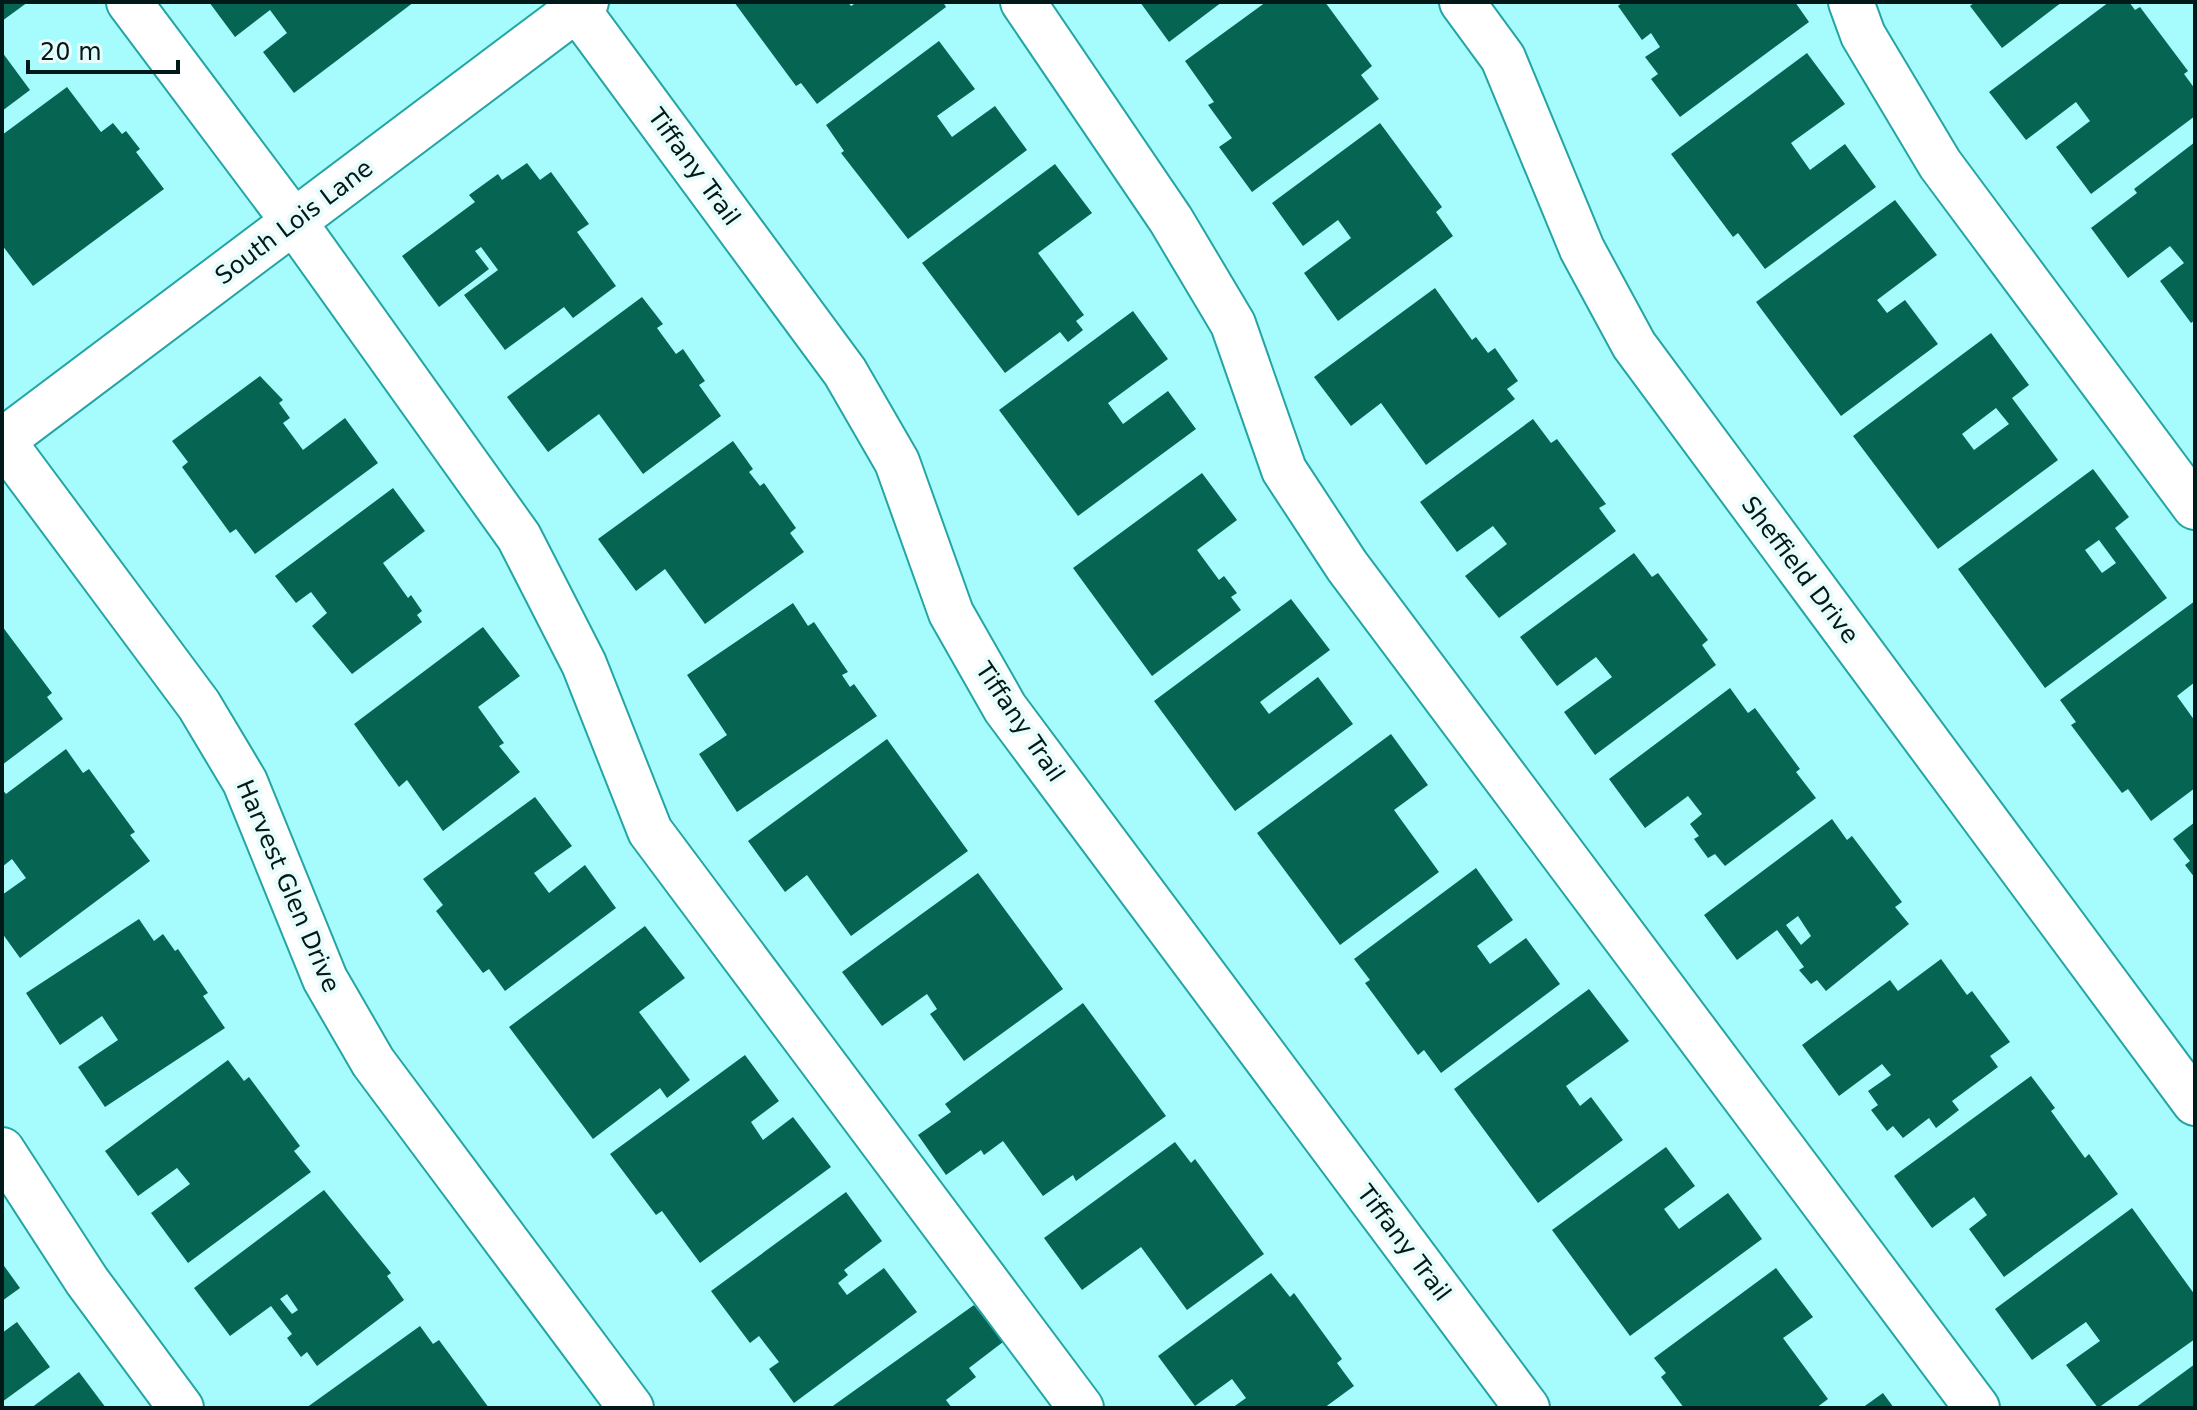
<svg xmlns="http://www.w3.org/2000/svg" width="2197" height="1410" font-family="'DejaVu Sans',sans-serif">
  <rect width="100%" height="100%" fill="#a6fcfc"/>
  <!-- building -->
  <path fill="#066453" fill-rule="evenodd" d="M 2,2 L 28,2 L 2,21 Z
    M 209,2 L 414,2 L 294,93 L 263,52 L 287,33 L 270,10 L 235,37 Z
    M 734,2 L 848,2 L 851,6 L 857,2 L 943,2 L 946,7 L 817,104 L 801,83 L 796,86 Z
    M 1140,2 L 1222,2 L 1169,42 Z
    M 1266,2 L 1325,2 L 1372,66 L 1361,75 L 1379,99 L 1252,192 L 1219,147 L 1232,138 L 1208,105 L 1214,102 L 1185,61 Z
    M 1623,2 L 1795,2 L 1809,22 L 1680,117 L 1651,79 L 1658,74 L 1645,57 L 1660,47 L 1651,33 L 1642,40 L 1618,6 Z
    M 1975,2 L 2062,2 L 2002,48 L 1970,6 Z
    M 2109,2 L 2129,2 L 2135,10 L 2140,7 L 2188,71 L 2184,74 L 2195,89 L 2195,116 L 2091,194 L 2056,147 L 2090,121 L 2076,102 L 2026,140 L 1989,92 Z
    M 939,41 L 975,89 L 937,116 L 952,137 L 995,106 L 1027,150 L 908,239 L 841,153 L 844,151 L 826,125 Z
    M 2,52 L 30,90 L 2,111 Z
    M 1807,53 L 1845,104 L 1791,143 L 1810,170 L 1845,144 L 1876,187 L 1765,269 L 1738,233 L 1733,237 L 1671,154 Z
    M 67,87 L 101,132 L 113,123 L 122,134 L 126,131 L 140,149 L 136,152 L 164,189 L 33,286 L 2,245 L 2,135 Z
    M 1380,123 L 1442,207 L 1436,212 L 1453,236 L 1338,321 L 1304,273 L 1351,238 L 1338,220 L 1303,246 L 1272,203 Z
    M 2195,142 L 2195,320 L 2191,323 L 2160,281 L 2184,263 L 2170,246 L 2128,278 L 2091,228 L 2137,193 L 2134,189 Z
    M 527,163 L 540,180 L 551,172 L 589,224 L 577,232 L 616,286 L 573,318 L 564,307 L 505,350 L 464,295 L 498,270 L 481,247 L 475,251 L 489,269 L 439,307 L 402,256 L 475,202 L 469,195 L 498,174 L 502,180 Z
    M 1055,164 L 1092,213 L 1038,253 L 1084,315 L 1076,321 L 1083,330 L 1068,342 L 1060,332 L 1005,373 L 922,263 Z
    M 1895,200 L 1937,255 L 1877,300 L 1887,313 L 1905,300 L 1938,344 L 1841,416 L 1756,302 Z
    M 1435,288 L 1472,340 L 1476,337 L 1488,353 L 1495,348 L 1518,381 L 1507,389 L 1515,399 L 1426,465 L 1381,403 L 1351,426 L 1314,377 Z
    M 642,297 L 663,324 L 657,328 L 676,354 L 683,349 L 705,381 L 699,385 L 721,416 L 643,474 L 599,414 L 548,452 L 507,397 Z
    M 1133,311 L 1168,359 L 1108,403 L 1123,424 L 1168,391 L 1196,429 L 1078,516 L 999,410 Z
    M 1991,333 L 2029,385 L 2012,398 L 2058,460 L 1938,549 L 1853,436 ZM 1996,408 L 2009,424 L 1974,450 L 1962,434 Z
    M 260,376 L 283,400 L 279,403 L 290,418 L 283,423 L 303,450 L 345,418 L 378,463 L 255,554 L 236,529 L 230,533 L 182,467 L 188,462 L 172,441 Z
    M 1533,419 L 1551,443 L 1557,439 L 1606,504 L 1599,508 L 1616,531 L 1499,618 L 1465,576 L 1507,544 L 1493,526 L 1457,552 L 1420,502 Z
    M 733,441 L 753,469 L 749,472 L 760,486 L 764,483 L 796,528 L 790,533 L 804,552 L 705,624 L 665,569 L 636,591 L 598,539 Z
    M 2093,469 L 2129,517 L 2115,528 L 2167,598 L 2045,688 L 1958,569 ZM 2099,540 L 2116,563 L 2102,573 L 2085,550 Z
    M 1202,473 L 1237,520 L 1197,550 L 1219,580 L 1224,576 L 1237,593 L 1231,597 L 1241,610 L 1152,676 L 1073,568 Z
    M 393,488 L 425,531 L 383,563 L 408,598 L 411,595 L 422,611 L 417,615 L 422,622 L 352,674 L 312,626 L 327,613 L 311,592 L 296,603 L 275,576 Z
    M 1634,553 L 1652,577 L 1658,573 L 1708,640 L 1702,645 L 1716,665 L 1595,755 L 1564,712 L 1612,677 L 1596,657 L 1557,686 L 1520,637 Z
    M 1291,599 L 1330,650 L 1260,702 L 1269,714 L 1318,677 L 1353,724 L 1235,811 L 1154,701 Z
    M 2195,601 L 2195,682 L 2177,696 L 2195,721 L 2195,788 L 2151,821 L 2128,789 L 2122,793 L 2071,725 L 2076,722 L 2060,700 Z
    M 793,603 L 808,626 L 814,622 L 848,672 L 842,675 L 850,687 L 854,684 L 877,716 L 737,812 L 699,754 L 727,735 L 687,675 Z
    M 2,626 L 52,693 L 47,697 L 63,719 L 2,765 Z
    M 483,627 L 520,676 L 478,707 L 504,743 L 499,746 L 520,772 L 443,831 L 407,780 L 399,787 L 354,724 Z
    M 1730,688 L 1748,713 L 1755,708 L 1800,769 L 1796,772 L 1816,798 L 1725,866 L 1715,854 L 1708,858 L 1694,839 L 1699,836 L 1690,824 L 1702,814 L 1688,796 L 1645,828 L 1609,779 Z
    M 1391,734 L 1428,785 L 1394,810 L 1439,872 L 1340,945 L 1257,833 Z
    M 887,739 L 968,851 L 851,936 L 807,875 L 785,892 L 748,841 Z
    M 66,749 L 83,773 L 89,769 L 135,832 L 130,835 L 150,861 L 20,958 L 2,933 L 2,895 L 26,878 L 12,859 L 2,867 L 2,789 L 6,794 Z
    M 535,797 L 572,846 L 534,873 L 549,893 L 585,865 L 616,908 L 505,991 L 489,969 L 483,973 L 436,911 L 443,905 L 423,879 Z
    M 1832,819 L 1847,840 L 1852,836 L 1902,902 L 1895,907 L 1909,924 L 1826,991 L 1817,980 L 1811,984 L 1799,970 L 1804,967 L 1777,930 L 1737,960 L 1704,915 ZM 1798,916 L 1811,936 L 1801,945 L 1786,925 Z
    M 2195,822 L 2195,878 L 2185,865 L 2190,861 L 2173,839 Z
    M 1476,868 L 1513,920 L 1477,946 L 1490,964 L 1526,938 L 1560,984 L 1441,1073 L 1424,1050 L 1418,1055 L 1365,983 L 1370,980 L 1354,959 Z
    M 978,873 L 1063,989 L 964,1061 L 930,1014 L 937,1009 L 927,994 L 882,1026 L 842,972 Z
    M 139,919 L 154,941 L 163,934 L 175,951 L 178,949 L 208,993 L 203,996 L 225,1028 L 105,1107 L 78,1067 L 118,1040 L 102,1016 L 60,1045 L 26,993 Z
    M 645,926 L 685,978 L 639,1012 L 690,1080 L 667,1098 L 660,1088 L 593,1139 L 509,1027 Z
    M 1941,959 L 1967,995 L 1972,991 L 2010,1042 L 1990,1056 L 1998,1067 L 1952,1101 L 1959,1110 L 1936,1128 L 1929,1118 L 1903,1138 L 1893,1126 L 1887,1131 L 1871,1110 L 1878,1105 L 1868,1091 L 1891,1075 L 1882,1064 L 1839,1096 L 1802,1045 L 1890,980 L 1898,991 Z
    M 1589,989 L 1629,1041 L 1566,1086 L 1580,1106 L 1591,1097 L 1623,1140 L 1538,1203 L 1454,1089 Z
    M 1083,1003 L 1166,1116 L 1076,1181 L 1073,1175 L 1043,1196 L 1003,1141 L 984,1155 L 981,1150 L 946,1175 L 918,1135 L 951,1112 L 945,1104 Z
    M 745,1055 L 779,1101 L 751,1122 L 763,1140 L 793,1117 L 831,1167 L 700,1263 L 662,1211 L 656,1215 L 610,1154 Z
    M 228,1060 L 244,1081 L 249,1077 L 300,1146 L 294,1151 L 311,1172 L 188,1263 L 151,1213 L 190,1184 L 177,1168 L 138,1196 L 105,1151 Z
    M 2031,1076 L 2055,1108 L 2051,1111 L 2085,1158 L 2089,1154 L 2118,1194 L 2004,1277 L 1969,1229 L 1987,1215 L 1974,1197 L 1932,1228 L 1894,1176 Z
    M 1175,1142 L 1191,1163 L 1195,1159 L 1264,1254 L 1187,1310 L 1141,1247 L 1082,1290 L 1044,1238 Z
    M 1666,1147 L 1695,1186 L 1664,1209 L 1679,1229 L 1728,1193 L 1762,1239 L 1630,1336 L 1552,1230 Z
    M 324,1190 L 391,1273 L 387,1276 L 404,1300 L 317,1366 L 307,1352 L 301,1357 L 287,1338 L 292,1334 L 271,1306 L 230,1336 L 194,1288 ZM 287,1294 L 298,1310 L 292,1314 L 280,1299 Z
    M 846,1192 L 882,1241 L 844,1270 L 848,1275 L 838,1283 L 847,1295 L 884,1268 L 917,1312 L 794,1403 L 769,1369 L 779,1362 L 759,1336 L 750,1343 L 711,1291 Z
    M 2132,1208 L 2195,1295 L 2195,1339 L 2098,1408 L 2066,1365 L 2100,1341 L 2086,1322 L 2032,1360 L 1995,1309 Z
    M 2,1263 L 20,1288 L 2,1301 Z
    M 1776,1268 L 1813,1317 L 1783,1338 L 1828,1399 L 1816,1408 L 1684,1408 L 1661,1377 L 1666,1373 L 1654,1358 Z
    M 1271,1273 L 1290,1297 L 1294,1293 L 1342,1359 L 1337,1363 L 1354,1386 L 1324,1408 L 1232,1408 L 1246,1398 L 1232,1379 L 1195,1406 L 1158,1356 Z
    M 974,1305 L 1003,1342 L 969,1368 L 976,1377 L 946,1400 L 952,1408 L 830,1408 Z
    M 17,1322 L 50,1367 L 2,1402 L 2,1333 Z
    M 420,1326 L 433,1344 L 439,1340 L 489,1408 L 306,1408 Z
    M 2195,1364 L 2195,1408 L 2135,1408 Z
    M 79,1372 L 106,1408 L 31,1408 Z
    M 1883,1393 L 1894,1408 L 1862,1408 Z"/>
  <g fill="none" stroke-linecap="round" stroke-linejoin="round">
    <defs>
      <path id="minor" d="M 129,2 L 294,222 L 519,537 L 584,664 L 650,831 L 1081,1408
        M 572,2 L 845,372 L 897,462 L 951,613 L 1005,708 L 1527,1408
        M 1023,2 L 1171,220 L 1233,324 L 1284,470 L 1347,566 L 1977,1408
        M 1462,2 L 1503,58 L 1582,249 L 1634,345 L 2195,1103
        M 1851,2 L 1863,35 L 1940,164 L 2195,507
        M 2,440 L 199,705 L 245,782 L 325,979 L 373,1062 L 631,1408
        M 2,441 L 586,2
        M 2,1150 L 87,1281 L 181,1408"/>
    </defs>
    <!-- minor casing -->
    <use href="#minor" stroke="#25a4a5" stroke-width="48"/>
    <!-- minor -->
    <use href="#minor" stroke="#fff" stroke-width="44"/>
  </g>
  <g text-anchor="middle" stroke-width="8" stroke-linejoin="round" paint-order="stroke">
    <!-- street labels -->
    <g font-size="24" fill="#011919" stroke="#e8fcfc">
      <text transform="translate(694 167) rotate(54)" y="8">Tiffany Trail</text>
      <text transform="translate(294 222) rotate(-37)" y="8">South Lois Lane</text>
      <text transform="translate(1800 570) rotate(53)" y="8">Sheffield Drive</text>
      <text transform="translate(1020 722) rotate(56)" y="8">Tiffany Trail</text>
      <text transform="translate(288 886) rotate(67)" y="8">Harvest Glen Drive</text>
      <text transform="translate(1404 1243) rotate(53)" y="8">Tiffany Trail</text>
    </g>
  </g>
  <!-- border -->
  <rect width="2197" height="1410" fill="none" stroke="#011919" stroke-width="8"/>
  <!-- scale -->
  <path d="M28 60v12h150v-12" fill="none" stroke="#011919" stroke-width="4"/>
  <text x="40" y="60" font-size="24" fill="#011919" stroke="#e8fcfc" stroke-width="6" paint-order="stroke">20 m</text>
</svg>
